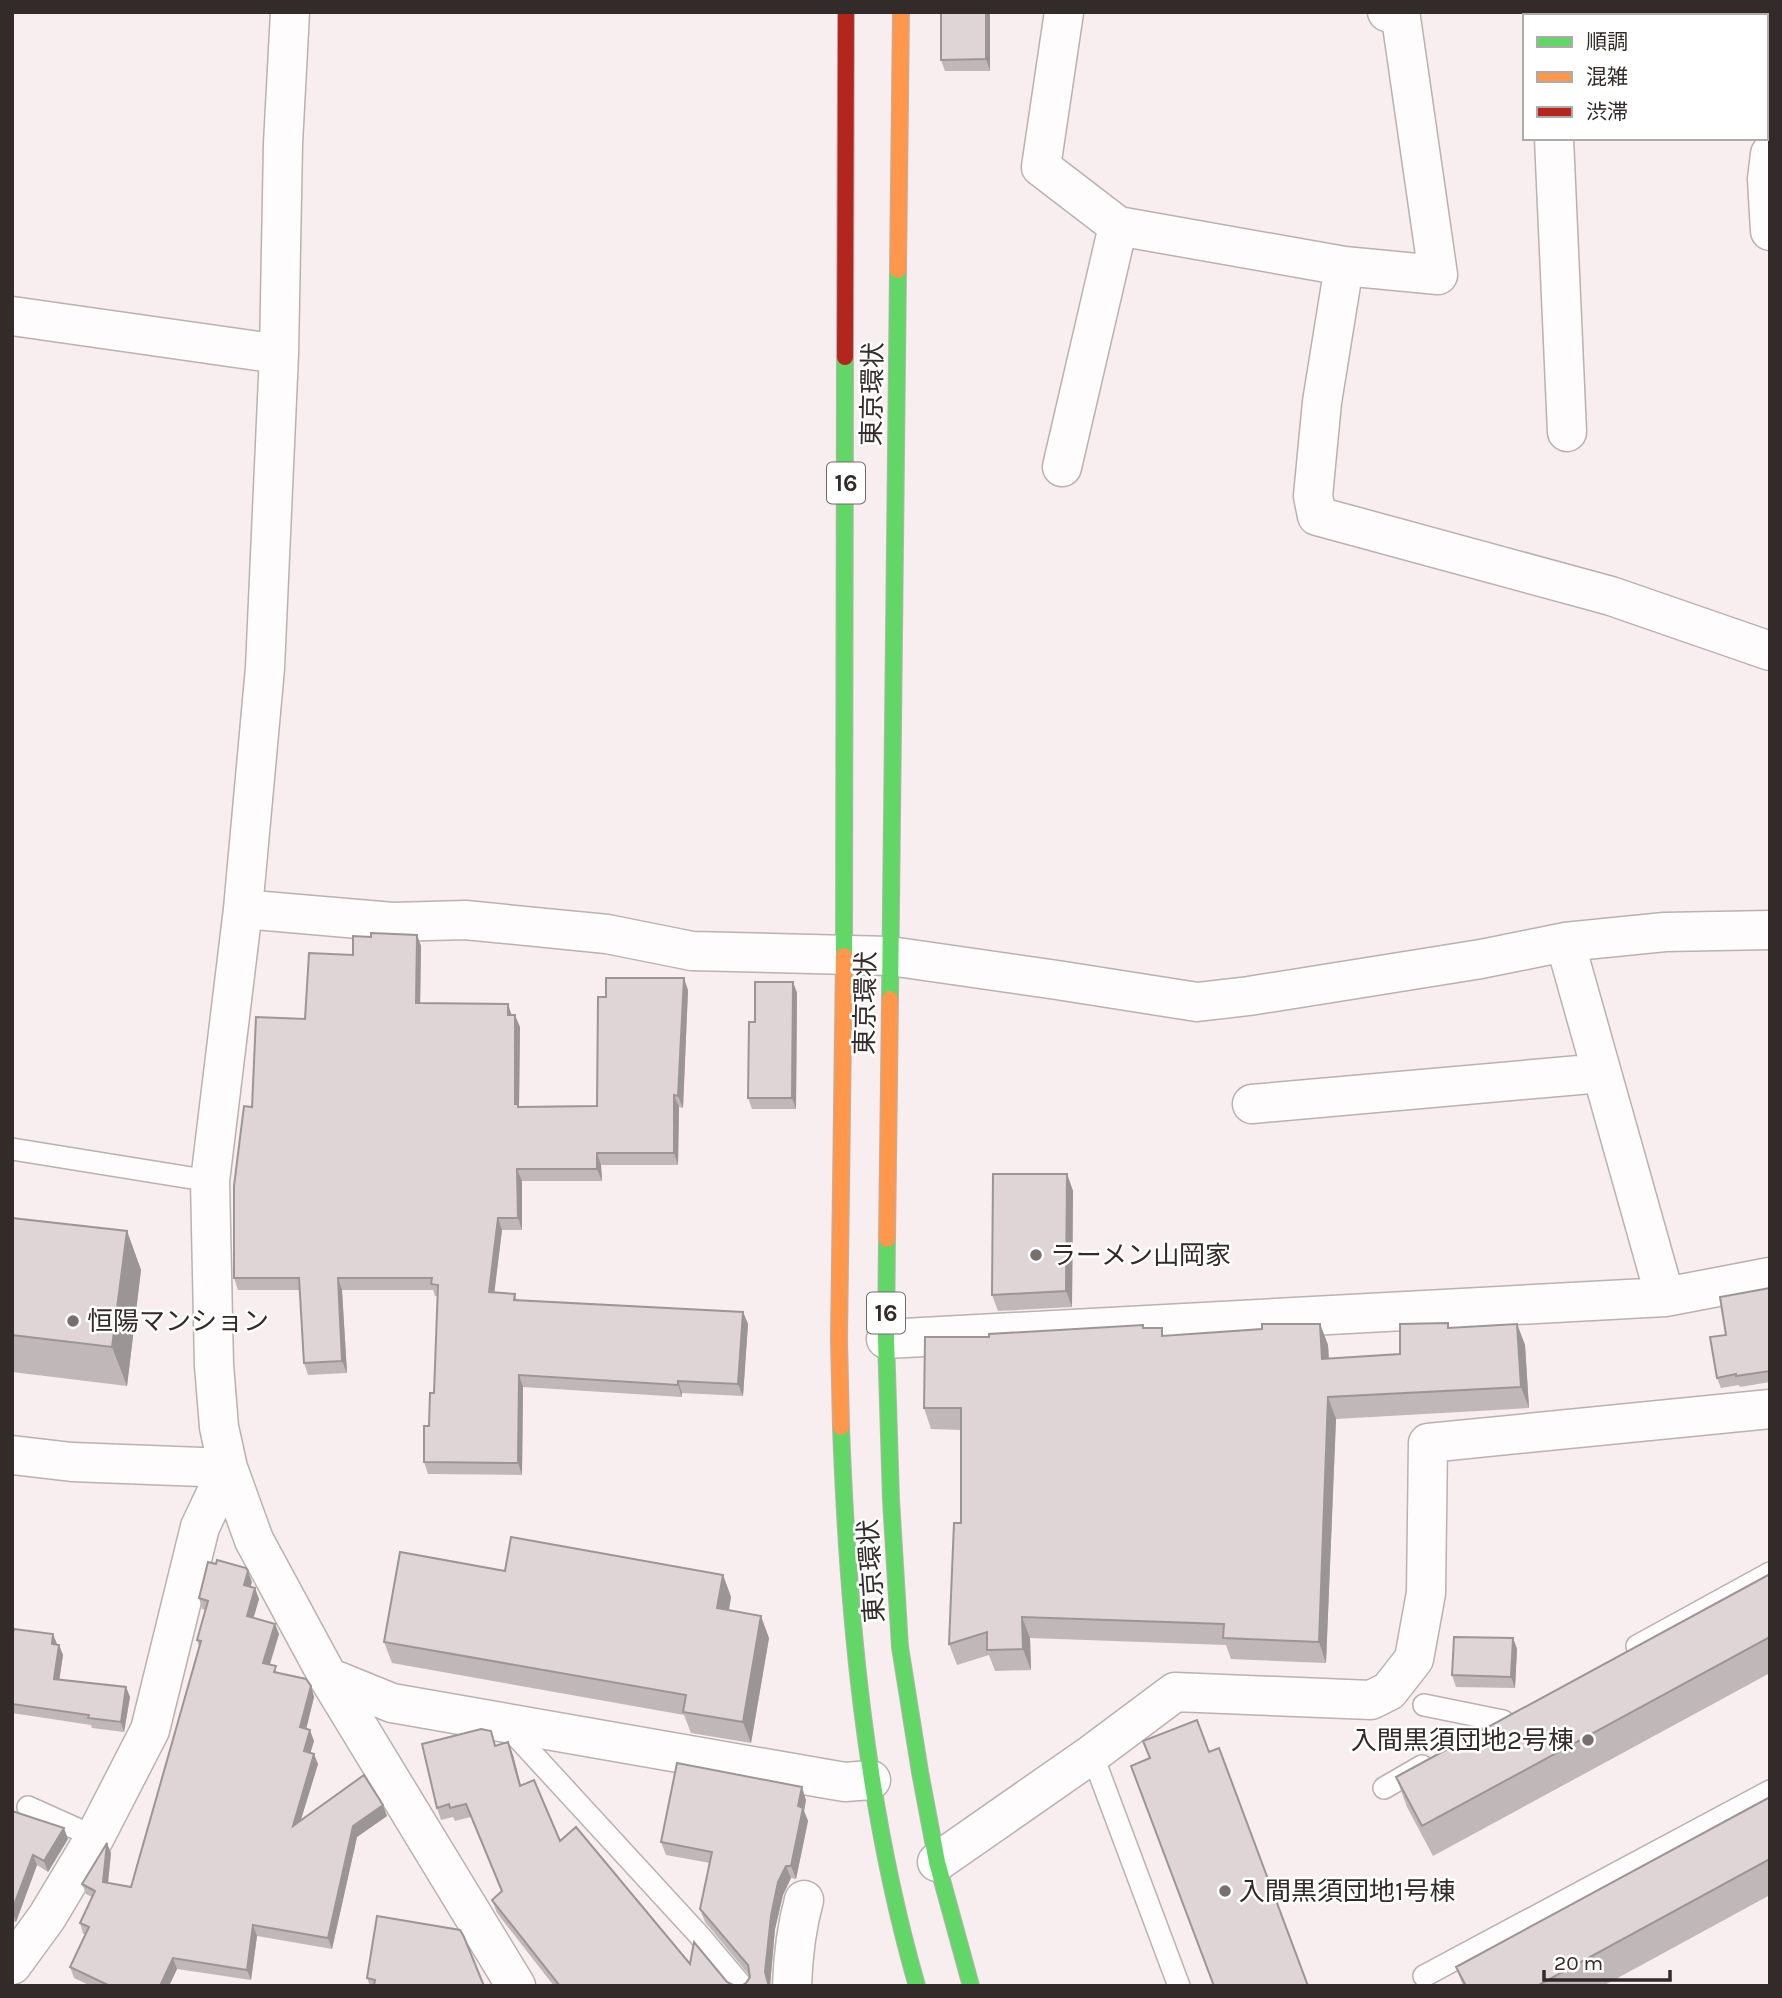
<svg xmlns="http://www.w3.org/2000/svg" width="1782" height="1998" font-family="Karla,'Noto Sans JP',sans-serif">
  <rect width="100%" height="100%" fill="#f9eeef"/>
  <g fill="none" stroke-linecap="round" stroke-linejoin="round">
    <defs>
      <path id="lane" d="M 12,1149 L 210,1181
        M 1637,1646 L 1770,1573
        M 1424,1705 L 1503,1721
        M 506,1725 L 699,1935 L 742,1986
        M 1092,1754 L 1179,1986
        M 1384,1788 L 1422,1766
        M 28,1807 L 95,1837
        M 1424,1976 L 1770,1791"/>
      <path id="street" d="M 290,12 L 283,144 L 279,354 L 265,668 L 243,909 L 210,1181 L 214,1365 L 219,1427 L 228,1468 L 254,1540 L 328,1677 L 516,1986
        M 1554,16 L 1554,12
        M 1554,138 L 1567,432
        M 1770,154 L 1767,179 L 1770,231
        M 1118,226 L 1344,266 L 1438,275 L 1401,18 L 1387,12
        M 1344,266 L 1322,402 L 1313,496 L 1317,516 L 1611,596 L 1770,651
        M 12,316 L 279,354
        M 1062,467 L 1118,226 L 1041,167 L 1064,12
        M 243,909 L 393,922 L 465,920 L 607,934 L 692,951 L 890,956 L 1057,980 L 1197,1002 L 1249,996 L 1481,959 L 1565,942 L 1665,932 L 1770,930
        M 1252,1104 L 1602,1073
        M 1665,1297 L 1770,1277
        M 886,1339 L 1665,1297 L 1565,942
        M 12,1455 L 72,1462 L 228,1468
        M 328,1677 L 392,1703 L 833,1780 L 845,1782 L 871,1780
        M 937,1862 L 1092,1754 L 1175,1692 L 1371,1700 L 1389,1691 L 1414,1659 L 1426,1593 L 1428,1443 L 1770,1409
        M 12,1965 L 47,1917 L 95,1837 L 150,1730 L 200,1527 L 228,1468
        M 792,1986 C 793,1956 796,1929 804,1900"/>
      <path id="fast" d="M 1736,12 L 1737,16
        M 1766,106 L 1770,117
        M 844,956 L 845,357
        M 890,999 L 898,270
        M 887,1239 L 886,1339 L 891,1500 L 900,1647 L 920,1772 L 937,1862 L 971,1986
        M 841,1427 C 848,1615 865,1805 917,1986"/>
      <path id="slow" d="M 898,270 L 901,12
        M 887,1239 L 890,999
        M 841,1427 L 839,1339 L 844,956"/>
      <path id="jam" d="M 845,357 L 846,12"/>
    </defs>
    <!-- lane casing -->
    <use href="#lane" stroke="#bab1b1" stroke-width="24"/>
    <!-- street casing -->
    <use href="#street" stroke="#bab1b1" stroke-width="41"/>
    <!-- fast casing -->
    <use href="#fast" stroke="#bab1b1" stroke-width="18"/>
    <!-- slow casing -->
    <use href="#slow" stroke="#bab1b1" stroke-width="18"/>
    <!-- jam casing -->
    <use href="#jam" stroke="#bab1b1" stroke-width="18"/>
    <!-- lane -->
    <use href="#lane" stroke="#fefcfd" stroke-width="21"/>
    <!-- street -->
    <use href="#street" stroke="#fefcfd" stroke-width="38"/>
    <!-- fast -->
    <use href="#fast" stroke="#63d668" stroke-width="16"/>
    <!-- slow -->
    <use href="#slow" stroke="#ff974d" stroke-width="16"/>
    <!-- jam -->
    <use href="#jam" stroke="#b3261e" stroke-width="16"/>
  </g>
  <!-- wall -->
  <path fill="#c0b7b8" d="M 941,12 L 990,12 L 990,71 L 945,71 L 941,60 Z
    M 417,935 L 421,946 L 420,1003 L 512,1015 L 520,1027 L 519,1107 L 597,1106 L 688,990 L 683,1108 L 679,1107 L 678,1165 L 601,1165 L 602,1181 L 522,1181 L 522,1230 L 502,1230 L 494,1292 L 515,1294 L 517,1300 L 743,1312 L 748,1324 L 743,1396 L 682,1393 L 682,1397 L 523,1387 L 522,1475 L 428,1474 L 424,1462 L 434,1393 L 438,1296 L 435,1296 L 433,1290 L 342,1290 L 347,1373 L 308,1375 L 304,1363 L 300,1290 L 238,1290 L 234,1278 L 252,1107 L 305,1019 L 353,955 L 371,937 Z
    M 793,982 L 797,993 L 796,1109 L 752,1109 L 748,1098 L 755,1022 Z
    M 1067,1174 L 1073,1191 L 1072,1307 L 998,1311 L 992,1295 Z
    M 12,1218 L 127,1231 L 141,1270 L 127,1386 L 12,1372 Z
    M 1770,1288 L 1770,1382 L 1740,1387 L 1739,1385 L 1721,1388 L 1717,1378 L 1726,1335 Z
    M 1320,1324 L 1328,1345 L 1329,1359 L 1400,1354 L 1450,1328 L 1517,1324 L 1525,1345 L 1529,1408 L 1336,1419 L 1326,1663 L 1231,1659 L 1226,1645 L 1030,1638 L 1031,1670 L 995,1671 L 989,1655 L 957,1665 L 949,1644 L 961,1523 L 961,1430 L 931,1429 L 924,1408 L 989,1337 L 1143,1325 L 1144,1328 L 1165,1336 Z
    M 505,1571 L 723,1575 L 731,1597 L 729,1611 L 769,1638 L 751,1743 L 691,1733 L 684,1715 L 392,1663 L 384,1642 Z
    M 1770,1574 L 1770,1673 L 1433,1856 L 1407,1807 L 1396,1777 Z
    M 252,1582 L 250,1587 L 259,1599 L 253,1618 L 275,1624 L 279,1634 L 270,1664 L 278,1673 L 311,1686 L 314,1697 L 306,1729 L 314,1741 L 310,1753 L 318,1764 L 301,1819 L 383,1805 L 387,1816 L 357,1837 L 332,1949 L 257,1936 L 251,1980 L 177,1969 L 169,1986 L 91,1986 L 74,1978 L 70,1967 L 85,1934 L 83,1934 L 80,1923 L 92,1897 L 86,1894 L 82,1884 L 111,1853 L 108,1883 L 131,1887 L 199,1646 L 197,1640 L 205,1610 L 202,1609 L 199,1598 Z
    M 53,1634 L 57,1645 L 59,1645 L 63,1655 L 59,1680 L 126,1687 L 130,1697 L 124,1732 L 92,1728 L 91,1725 L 12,1713 L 12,1637 Z
    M 1513,1638 L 1517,1649 L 1515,1688 L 1456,1687 L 1452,1675 Z
    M 496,1745 L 513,1755 L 521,1785 L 560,1841 L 690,1964 L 735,1986 L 554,1986 L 497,1913 L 492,1900 L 502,1892 L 471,1817 L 455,1821 L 453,1817 L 441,1820 L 437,1808 Z
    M 1770,1797 L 1770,1895 L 1603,1986 L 1463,1986 L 1456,1967 Z
    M 806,1800 L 804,1811 L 808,1821 L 796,1879 L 791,1878 L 783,1895 L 775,1929 L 770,1986 L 746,1983 L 750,1977 L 749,1975 L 705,1922 L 700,1909 L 710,1863 L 666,1855 L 661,1842 Z
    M 12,1811 L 68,1839 L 48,1872 L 37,1865 L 16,1922 L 12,1921 Z
    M 367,1978 L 484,1986 L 370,1986 Z"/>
  <!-- shaded-wall -->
  <path fill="#9c9596" d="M 986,12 L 990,12 L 990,71 L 986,59 Z
    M 417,935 L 421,946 L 420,1015 L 416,1003 Z
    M 684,978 L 688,990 L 683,1108 L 678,1096 Z
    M 793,982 L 797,993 L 796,1109 L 792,1098 Z
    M 508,1004 L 512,1016 L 508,1015 Z
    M 515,1015 L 520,1027 L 519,1108 L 515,1104 Z
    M 674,1095 L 679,1107 L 678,1165 L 674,1153 Z
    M 597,1153 L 601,1165 L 602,1181 L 597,1169 Z
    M 517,1169 L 522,1181 L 522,1230 L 518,1218 Z
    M 1067,1174 L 1073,1191 L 1072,1307 L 1066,1291 Z
    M 498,1218 L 502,1230 L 493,1304 L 489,1292 Z
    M 127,1231 L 141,1270 L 127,1386 L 112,1347 Z
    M 338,1278 L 342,1290 L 347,1373 L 342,1361 Z
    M 743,1312 L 748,1324 L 743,1396 L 738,1384 Z
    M 1320,1324 L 1328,1345 L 1330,1380 L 1322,1359 Z
    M 1517,1324 L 1525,1345 L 1529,1408 L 1521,1387 Z
    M 519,1375 L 523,1387 L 522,1475 L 518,1463 Z
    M 678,1381 L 682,1393 L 682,1397 L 678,1385 Z
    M 1328,1397 L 1336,1419 L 1326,1663 L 1319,1642 Z
    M 248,1571 L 252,1582 L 248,1596 L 244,1585 Z
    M 723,1575 L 731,1597 L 725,1630 L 717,1608 Z
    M 255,1588 L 259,1599 L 251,1627 L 247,1616 Z
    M 761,1616 L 769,1638 L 751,1743 L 743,1722 Z
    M 1022,1617 L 1030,1638 L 1031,1670 L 1023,1649 Z
    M 275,1624 L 279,1634 L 267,1673 L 263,1663 Z
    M 53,1634 L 57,1644 L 55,1654 L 52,1644 Z
    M 1513,1638 L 1517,1649 L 1515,1688 L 1511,1677 Z
    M 59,1645 L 63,1655 L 58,1689 L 54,1679 Z
    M 311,1686 L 314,1697 L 304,1738 L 300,1727 Z
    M 126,1687 L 130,1697 L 124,1732 L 121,1722 Z
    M 310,1730 L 314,1741 L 308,1761 L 304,1751 Z
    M 508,1742 L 513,1755 L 524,1799 L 520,1786 Z
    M 314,1754 L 318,1764 L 296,1836 L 293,1826 Z
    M 802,1787 L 806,1800 L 804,1811 L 808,1821 L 796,1879 L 791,1866 L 798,1806 Z
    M 383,1805 L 387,1816 L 357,1837 L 332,1949 L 328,1938 L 353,1826 Z
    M 64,1828 L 68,1839 L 48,1872 L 44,1861 Z
    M 107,1843 L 111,1853 L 107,1892 L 103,1882 Z
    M 33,1855 L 37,1865 L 16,1922 L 12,1910 Z
    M 786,1866 L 791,1878 L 783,1895 L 775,1929 L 770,1986 L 769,1986 L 765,1972 L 771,1916 L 778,1882 Z
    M 253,1925 L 257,1936 L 251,1980 L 247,1970 Z
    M 173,1958 L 177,1969 L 169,1986 L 160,1986 Z"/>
  <!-- building -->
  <path fill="#dfd5d6" stroke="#9c9596" stroke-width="2" d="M 941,12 L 986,12 L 986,59 L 941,60 Z
    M 371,933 L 417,935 L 416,1003 L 508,1004 L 508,1015 L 515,1015 L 515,1104 L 518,1104 L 518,1107 L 597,1106 L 598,997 L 606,997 L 606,978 L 684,978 L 678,1096 L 674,1095 L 674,1153 L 597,1153 L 597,1169 L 517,1169 L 518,1218 L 498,1218 L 489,1292 L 515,1294 L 514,1300 L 743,1312 L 738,1384 L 678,1381 L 678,1385 L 519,1375 L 518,1463 L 424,1462 L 424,1426 L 429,1426 L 430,1393 L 434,1393 L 438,1285 L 431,1284 L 432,1278 L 338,1278 L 342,1361 L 304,1363 L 299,1278 L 234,1278 L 234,1186 L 244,1106 L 252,1107 L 256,1017 L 305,1019 L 309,953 L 353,955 L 353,936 L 371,937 Z
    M 755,982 L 793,982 L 792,1098 L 748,1098 L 749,1022 L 755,1022 Z
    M 993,1174 L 1067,1174 L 1066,1291 L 992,1295 Z
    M 12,1218 L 127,1231 L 112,1347 L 12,1335 Z
    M 1770,1288 L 1770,1371 L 1736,1376 L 1736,1374 L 1717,1378 L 1710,1337 L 1726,1335 L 1720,1297 Z
    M 1448,1323 L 1448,1328 L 1517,1324 L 1521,1387 L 1328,1397 L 1319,1642 L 1223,1638 L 1224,1624 L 1022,1617 L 1023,1649 L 987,1650 L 987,1632 L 949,1644 L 954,1523 L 961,1523 L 961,1408 L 924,1408 L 925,1337 L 989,1337 L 989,1334 L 1143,1325 L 1143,1328 L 1162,1328 L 1162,1336 L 1262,1329 L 1262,1324 L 1320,1324 L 1322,1359 L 1400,1354 L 1400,1324 Z
    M 511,1537 L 723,1575 L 717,1608 L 761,1616 L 743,1722 L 683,1712 L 686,1695 L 384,1642 L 400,1552 L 505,1571 Z
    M 217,1560 L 246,1568 L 248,1571 L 244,1585 L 255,1588 L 247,1616 L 275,1624 L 263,1663 L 276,1666 L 274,1672 L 306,1679 L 311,1686 L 300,1727 L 310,1730 L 304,1751 L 314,1754 L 293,1826 L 364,1775 L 383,1805 L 353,1826 L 328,1938 L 253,1925 L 247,1970 L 173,1958 L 160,1986 L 110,1986 L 70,1967 L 89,1927 L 80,1923 L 95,1891 L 82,1884 L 107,1843 L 103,1882 L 131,1887 L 201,1641 L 197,1640 L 208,1601 L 199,1598 L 208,1562 L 216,1564 Z
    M 1770,1574 L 1770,1637 L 1422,1826 L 1396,1777 Z
    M 14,1629 L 53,1634 L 52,1644 L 59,1645 L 54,1679 L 126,1687 L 121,1722 L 88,1718 L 89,1715 L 12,1704 L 12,1637 Z
    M 1454,1637 L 1513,1638 L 1511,1677 L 1452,1675 Z
    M 1197,1720 L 1209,1752 L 1219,1748 L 1308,1986 L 1214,1986 L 1131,1766 L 1150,1758 L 1143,1741 Z
    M 481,1729 L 491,1731 L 495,1746 L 508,1742 L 520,1786 L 534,1780 L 560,1841 L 576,1827 L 690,1964 L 694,1942 L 727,1982 L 735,1986 L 560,1986 L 492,1900 L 502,1891 L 466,1804 L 450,1808 L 449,1804 L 437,1808 L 422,1744 Z
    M 677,1763 L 802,1787 L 798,1806 L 803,1808 L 791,1866 L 786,1866 L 778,1882 L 771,1916 L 765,1972 L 768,1983 L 770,1986 L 741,1986 L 746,1983 L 750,1977 L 748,1965 L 700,1909 L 712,1852 L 661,1842 Z
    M 1770,1797 L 1770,1859 L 1537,1986 L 1466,1986 L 1456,1967 Z
    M 12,1811 L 64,1828 L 44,1861 L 33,1855 L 12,1910 Z
    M 377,1916 L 460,1930 L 464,1937 L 484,1986 L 374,1986 L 375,1980 L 367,1978 Z"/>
  <!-- markers -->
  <g fill="#786f6f" stroke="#fff" stroke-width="2.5">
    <circle cx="1036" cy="1255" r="7"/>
    <circle cx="73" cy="1321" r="7"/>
    <circle cx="1588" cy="1740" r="7"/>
    <circle cx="1225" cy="1891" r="7"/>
  </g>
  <g text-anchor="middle" stroke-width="5" stroke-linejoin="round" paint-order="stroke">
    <!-- shield labels -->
    <g fill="#fff" stroke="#706a6a" stroke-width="2">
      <rect x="827" y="462.5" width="38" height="41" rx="5"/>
      <rect x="867" y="1292.5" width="38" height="41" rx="5"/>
    </g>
    <g font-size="24" font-weight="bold" fill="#332a2a">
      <text x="846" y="491">16</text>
      <text x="886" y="1321">16</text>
    </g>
    <!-- street labels -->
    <g font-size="26" fill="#332a2a" stroke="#fff">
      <text transform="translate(872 394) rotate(-89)" y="9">東京環状</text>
      <text transform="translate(865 1003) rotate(-89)" y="9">東京環状</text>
      <text transform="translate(871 1571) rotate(-94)" y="9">東京環状</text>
    </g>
    <!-- poi labels -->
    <g font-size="26" fill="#332a2a" stroke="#fff" text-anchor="start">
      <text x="1050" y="1264">ラーメン山岡家</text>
      <text x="87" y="1330">恒陽マンション</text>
      <text x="1574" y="1749" text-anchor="end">入間黒須団地2号棟</text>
      <text x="1239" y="1900">入間黒須団地1号棟</text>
    </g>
  </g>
  <!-- border -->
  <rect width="1782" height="1998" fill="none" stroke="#332a2a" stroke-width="28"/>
  <!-- legend -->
  <rect x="1523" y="14" width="245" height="126" fill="#ffffff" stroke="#adaaaa" stroke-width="2"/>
  <rect x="1537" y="37" width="35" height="10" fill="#63d668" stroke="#adaaaa" stroke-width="2"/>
  <text x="1586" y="49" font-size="21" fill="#332a2a">順調</text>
  <rect x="1537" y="72" width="35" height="10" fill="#ff974d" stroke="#adaaaa" stroke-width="2"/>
  <text x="1586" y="84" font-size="21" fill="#332a2a">混雑</text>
  <rect x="1537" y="107" width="35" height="10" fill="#b3261e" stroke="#adaaaa" stroke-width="2"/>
  <text x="1586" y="119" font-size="21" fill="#332a2a">渋滞</text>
  <!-- scale -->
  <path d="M1544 1970v10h126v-10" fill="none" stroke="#332a2a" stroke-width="3.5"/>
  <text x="1554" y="1970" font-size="21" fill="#332a2a" stroke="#ffffff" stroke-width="5" paint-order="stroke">20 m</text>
</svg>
